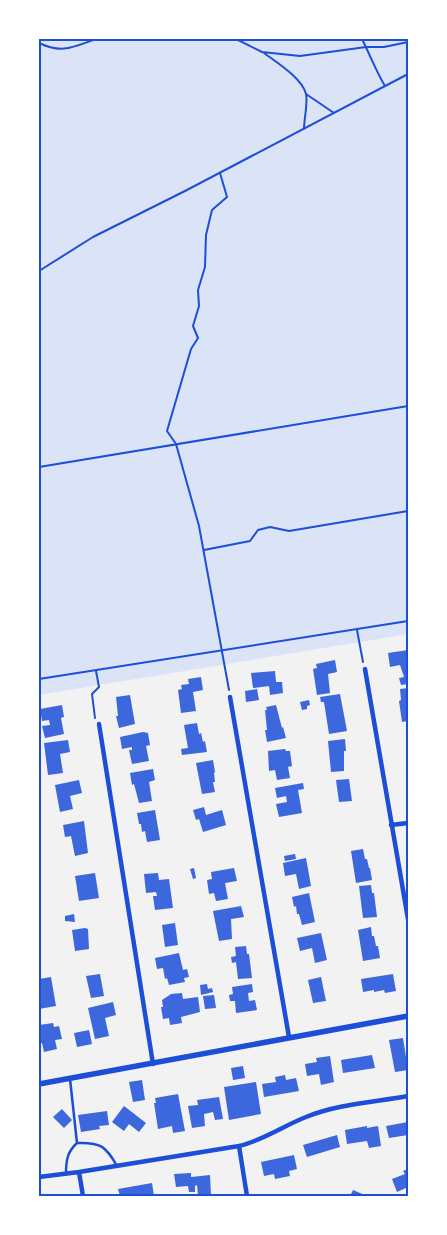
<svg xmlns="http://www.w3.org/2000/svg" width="447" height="1235" font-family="Karla,sans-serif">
  <rect width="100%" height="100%" fill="#f2f2f2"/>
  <!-- green -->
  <path fill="#dbe4f7" d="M 39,39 L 408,39 L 408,634 L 39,695 Z"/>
  <!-- building -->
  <path fill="#3d67dc" d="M 408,650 L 408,684 L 401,685 L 399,678 L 404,677 L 400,665 L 390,667 L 388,653 Z
    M 335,660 L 337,672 L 328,674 L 330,693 L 317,695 L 313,669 L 317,668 L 316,664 Z
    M 275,671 L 276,682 L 282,682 L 283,693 L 270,695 L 269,686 L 253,688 L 251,673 Z
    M 201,677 L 203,690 L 193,692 L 196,711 L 181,713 L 178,690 L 182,689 L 181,685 L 189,684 L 188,679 Z
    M 408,688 L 408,721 L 402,722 L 399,701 L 401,700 L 400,689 Z
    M 257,689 L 259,700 L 246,702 L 245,691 Z
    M 340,694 L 347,731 L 329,734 L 324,702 L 321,702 L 320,697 Z
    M 130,695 L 135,724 L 119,728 L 116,716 L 118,716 L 116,697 Z
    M 309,700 L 310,705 L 307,706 L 307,709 L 302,710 L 300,702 Z
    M 62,705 L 64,717 L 61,718 L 64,734 L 45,738 L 42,726 L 50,725 L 49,720 L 42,721 L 40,709 Z
    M 276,705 L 282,728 L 283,727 L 286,738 L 267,742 L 265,730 L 267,730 L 265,710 L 267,710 L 266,707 Z
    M 197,723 L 199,734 L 201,733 L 203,742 L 205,741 L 207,752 L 182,755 L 181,749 L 188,748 L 184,725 Z
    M 143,732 L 148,733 L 150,745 L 146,746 L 149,761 L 132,764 L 129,750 L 132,750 L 132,747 L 122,749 L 120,737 Z
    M 345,739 L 346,751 L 344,751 L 344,771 L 331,772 L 328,741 Z
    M 68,740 L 70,752 L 60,754 L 63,773 L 48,775 L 44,743 Z
    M 285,749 L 286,751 L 290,751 L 292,766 L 288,767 L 290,778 L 277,780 L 275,770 L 269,771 L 268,751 Z
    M 213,760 L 215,772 L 214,773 L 215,782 L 213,782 L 215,792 L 202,794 L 196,763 Z
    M 153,769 L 155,780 L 149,782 L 152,801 L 139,803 L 134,784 L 132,785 L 130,773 Z
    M 349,779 L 352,801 L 339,802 L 336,780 Z
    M 79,780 L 82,793 L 70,796 L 73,809 L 60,812 L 55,785 Z
    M 303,783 L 304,789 L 298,790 L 302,813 L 279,817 L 276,804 L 287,802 L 286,796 L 277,798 L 275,788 Z
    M 204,807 L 206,815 L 222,810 L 226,825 L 203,832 L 199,819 L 196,820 L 193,810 Z
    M 155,810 L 160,840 L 147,842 L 145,831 L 142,832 L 141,824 L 139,824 L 137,813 Z
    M 84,821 L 88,853 L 75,856 L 71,836 L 65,837 L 63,825 Z
    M 363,849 L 365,859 L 367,859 L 369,868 L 370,868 L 372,880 L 356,883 L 351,851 Z
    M 295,854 L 296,859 L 285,861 L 284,856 Z
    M 306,858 L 311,886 L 299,889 L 296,874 L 285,876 L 283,863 Z
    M 194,868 L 196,878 L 193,879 L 190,869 Z
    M 234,868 L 237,881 L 225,883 L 228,899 L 216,901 L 214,893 L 209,894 L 207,880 L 212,879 L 211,872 Z
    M 95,873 L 99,898 L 79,901 L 75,876 Z
    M 158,873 L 159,880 L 169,879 L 173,908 L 155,910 L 153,896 L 157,896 L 156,892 L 146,893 L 144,874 Z
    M 371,885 L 372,893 L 374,893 L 377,917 L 363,918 L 359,886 Z
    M 309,893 L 315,922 L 302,925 L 299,914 L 297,914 L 296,906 L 294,907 L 292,897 Z
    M 241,906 L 244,917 L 231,919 L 232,939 L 219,941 L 213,911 Z
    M 74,914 L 75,922 L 65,921 L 65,916 Z
    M 175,923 L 178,945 L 165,947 L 162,925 Z
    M 371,927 L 372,936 L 374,936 L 376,946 L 378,946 L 380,958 L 363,961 L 358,930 Z
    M 85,928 L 88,929 L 89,949 L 75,951 L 72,930 Z
    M 321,933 L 327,960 L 315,963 L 312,948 L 300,951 L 297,938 Z
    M 246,946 L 247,954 L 249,954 L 252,978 L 238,979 L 236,962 L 232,963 L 231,957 L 236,956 L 235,947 Z
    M 179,953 L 183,970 L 187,969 L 189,977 L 184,978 L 185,982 L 169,985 L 167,978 L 165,979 L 163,968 L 157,969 L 155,958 Z
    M 100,974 L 104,996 L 91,998 L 86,976 Z
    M 393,974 L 396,991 L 385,993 L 384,990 L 374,992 L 374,990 L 363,992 L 361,979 Z
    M 51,977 L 56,1006 L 39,1009 L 39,997 L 41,996 L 40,991 L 39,991 L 39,979 Z
    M 321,977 L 326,1001 L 313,1003 L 308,980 Z
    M 207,984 L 208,989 L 212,988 L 213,992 L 201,995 L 200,985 Z
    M 252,984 L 253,992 L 248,993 L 249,1001 L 255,1000 L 257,1010 L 236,1013 L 235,1001 L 230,1001 L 229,995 L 233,994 L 232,987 Z
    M 182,993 L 183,999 L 198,997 L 200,1012 L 181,1017 L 182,1023 L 170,1025 L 169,1018 L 163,1019 L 161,1007 L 163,1007 L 162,1000 L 171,994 Z
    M 214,995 L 216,1008 L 205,1009 L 203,996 Z
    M 113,1002 L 116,1015 L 105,1018 L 109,1036 L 95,1039 L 88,1008 Z
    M 53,1023 L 54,1027 L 59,1026 L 62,1039 L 55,1040 L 57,1049 L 44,1052 L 42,1043 L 39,1043 L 39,1025 Z
    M 89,1030 L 92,1044 L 77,1047 L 74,1033 Z
    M 403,1038 L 408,1070 L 395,1072 L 389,1040 Z
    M 372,1055 L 375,1068 L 343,1073 L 341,1060 Z
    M 330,1056 L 334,1082 L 321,1085 L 319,1074 L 307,1076 L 305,1064 L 317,1062 L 316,1058 Z
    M 243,1066 L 245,1078 L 233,1080 L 231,1068 Z
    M 285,1075 L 286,1080 L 296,1078 L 299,1091 L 264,1097 L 262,1084 L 276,1082 L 275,1077 Z
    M 142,1080 L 145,1100 L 133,1102 L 129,1082 Z
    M 256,1082 L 261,1114 L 229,1120 L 224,1087 Z
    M 178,1094 L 185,1131 L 173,1133 L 172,1126 L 158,1129 L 154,1103 L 156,1103 L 155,1098 Z
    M 219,1097 L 223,1119 L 215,1120 L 213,1112 L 204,1114 L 205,1126 L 192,1128 L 188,1106 L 198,1105 L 197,1100 Z
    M 124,1106 L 146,1123 L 139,1132 L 129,1124 L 124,1131 L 112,1122 Z
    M 62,1109 L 72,1120 L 64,1128 L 53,1117 Z
    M 107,1111 L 109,1125 L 99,1126 L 100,1129 L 81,1132 L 78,1115 Z
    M 408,1122 L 408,1135 L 389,1138 L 386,1126 Z
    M 367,1126 L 367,1128 L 378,1126 L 381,1146 L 369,1148 L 367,1141 L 347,1144 L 345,1130 Z
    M 337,1135 L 340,1147 L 307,1157 L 303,1145 Z
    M 294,1155 L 297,1169 L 289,1171 L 290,1176 L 275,1179 L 274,1174 L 264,1176 L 261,1162 Z
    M 408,1169 L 408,1187 L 397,1192 L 392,1179 L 405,1174 L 403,1171 Z
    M 191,1173 L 191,1177 L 210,1175 L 211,1196 L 198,1196 L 197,1185 L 195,1186 L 195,1192 L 189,1192 L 188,1186 L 176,1187 L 174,1174 Z
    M 152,1183 L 154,1196 L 120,1196 L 118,1189 Z
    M 353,1190 L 367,1196 L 350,1196 Z"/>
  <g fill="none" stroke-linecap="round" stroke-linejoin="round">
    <!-- path -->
    <path stroke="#1d4ed8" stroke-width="2" d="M 236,39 L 262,52 L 300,56 L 366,47 L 384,47 L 408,42
      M 362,39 C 370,55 376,71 385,86
      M 39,43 C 62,54 73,47 96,39
      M 264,53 C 276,62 302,78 306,94 C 308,102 304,120 304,129
      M 306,94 L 334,113
      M 220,173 L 227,197 L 212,210 L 206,235 L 205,267 L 198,290 L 199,306 L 193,326 L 198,338 L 191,349 L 167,431 L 176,444 L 199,526 L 229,690
      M 39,271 L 93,237 L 185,191 L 408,74
      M 39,467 L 408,406
      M 204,550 L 250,541 L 258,530 L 270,527 L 289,531 L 408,511
      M 357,630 L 363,662
      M 39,679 L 408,621
      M 95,718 L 92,694 L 99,687 L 96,671"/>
    <!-- service -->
    <path stroke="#1d4ed8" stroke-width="2.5" d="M 77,1143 C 100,1142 106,1146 117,1166
      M 66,1174 C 66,1161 67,1152 77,1143 L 70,1079"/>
    <!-- minor -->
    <path stroke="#1d4ed8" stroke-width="4.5" d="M 365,669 L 408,919
      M 230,697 L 289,1037
      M 99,724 L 153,1064
      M 391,825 L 408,823
      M 239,1146 L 247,1196
      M 79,1172 L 83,1196
      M 39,1177 L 79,1172 L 239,1146 C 264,1140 283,1126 306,1117 C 338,1104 375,1102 408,1096"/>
    <!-- tertiary -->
    <path stroke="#1d4ed8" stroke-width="5.5" d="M 39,1084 L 408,1016"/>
  </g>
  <!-- border -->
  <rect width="447" height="1235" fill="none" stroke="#ffffff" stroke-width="80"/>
  <rect x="40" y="40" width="367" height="1155" fill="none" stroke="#1d4ed8" stroke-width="2"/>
</svg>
